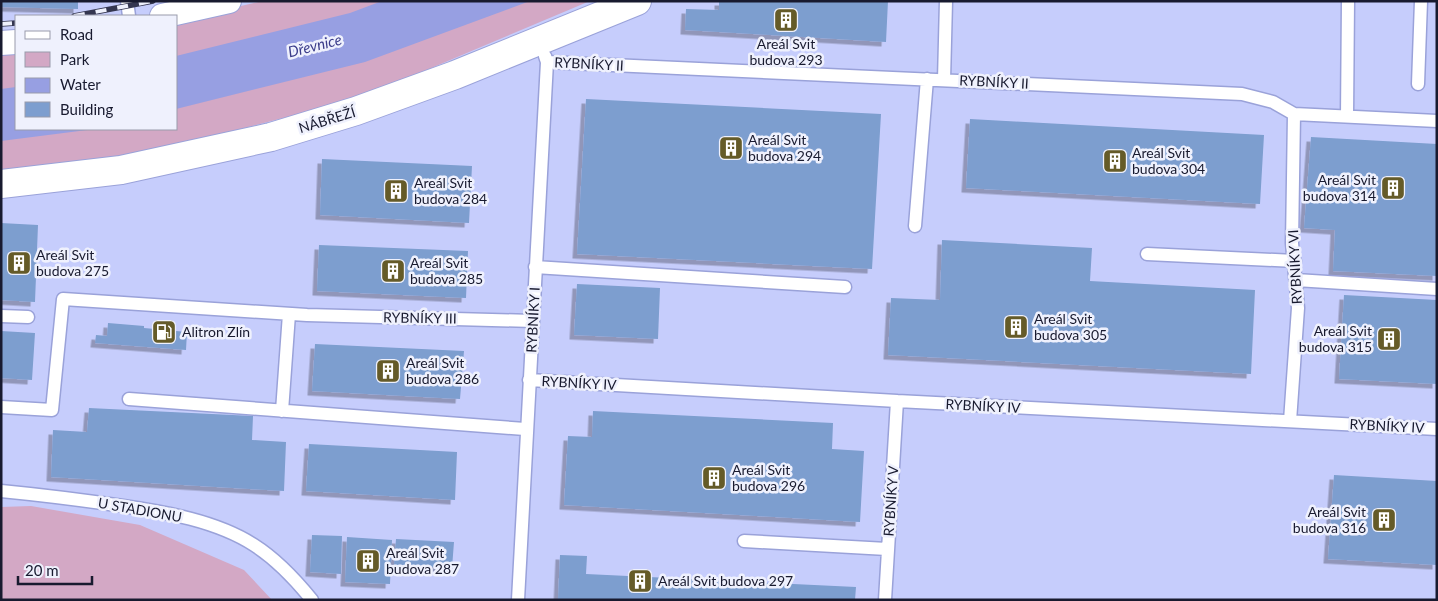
<svg xmlns="http://www.w3.org/2000/svg" width="1438" height="601" font-family="Lato,sans-serif">
  <defs>
    <filter id="shadow"><feDropShadow dx="-4.5" dy="4.5" stdDeviation="0" flood-color="#0004"/></filter>
  </defs>
  <rect width="100%" height="100%" fill="#c6cdfc"/>
  <!-- green -->
  <path fill="#d3a8c5" d="M 263,1 L 590,1 L 410,77 L 322,108 L 155,151 L 38,169 L 1,172 L 1,50 L 16,49 L 16,129 L 176,129 L 176,21 Z
    M 31,506 L 140,525 L 244,570 L 272,600 L 1,600 L 1,507 Z"/>
  <!-- water -->
  <path fill="#979fe2" d="M 382,1 L 530,1 L 365,62 L 176,109 L 176,56 L 350,13 Z
    M 16,87 L 16,129 L 95,129 L 1,141 L 1,89 Z"/>
  <!-- building -->
  <path fill="#7d9ecf" filter="url(#shadow)" d="M 1,1 L 78,1 L 78,9 L 1,7 Z
    M 719,1 L 888,1 L 886,42 L 685,30 L 686,9 L 719,10 Z
    M 586,99 L 881,114 L 872,269 L 577,254 Z
    M 970,119 L 1264,135 L 1260,204 L 966,188 Z
    M 1311,137 L 1437,144 L 1437,276 L 1333,271 L 1335,230 L 1304,228 Z
    M 322,159 L 472,166 L 469,223 L 320,215 Z
    M 1,223 L 38,225 L 35,302 L 1,300 Z
    M 942,240 L 1092,248 L 1090,281 L 1255,290 L 1251,374 L 888,355 L 891,298 L 940,300 Z
    M 319,245 L 468,251 L 466,298 L 317,291 Z
    M 577,284 L 660,288 L 658,339 L 574,335 Z
    M 1344,295 L 1437,300 L 1437,384 L 1339,379 Z
    M 108,323 L 144,326 L 144,328 L 187,332 L 186,350 L 95,343 L 96,335 L 107,336 Z
    M 1,331 L 35,333 L 32,380 L 1,378 Z
    M 315,344 L 464,351 L 460,399 L 312,391 Z
    M 89,408 L 253,416 L 252,440 L 286,442 L 284,491 L 51,477 L 53,430 L 87,432 Z
    M 593,411 L 833,423 L 832,449 L 864,451 L 860,522 L 564,505 L 568,436 L 592,437 Z
    M 309,444 L 457,452 L 455,500 L 306,491 Z
    M 1334,475 L 1437,481 L 1437,565 L 1328,559 Z
    M 312,535 L 342,536 L 341,574 L 310,572 Z
    M 347,537 L 392,540 L 390,584 L 345,582 Z
    M 396,539 L 454,542 L 452,568 L 394,565 Z
    M 560,555 L 587,556 L 586,574 L 856,587 L 855,600 L 558,600 Z"/>
  <g fill="none" stroke-linecap="round" stroke-linejoin="round">
    <defs>
      <path id="lane" d="M 127,1 L 129,16
        M 547,62 L 1242,94 L 1273,102 L 1294,114 L 1437,121
        M 944,80 L 946,1
        M 1418,84 L 1421,1
        M 1347,116 L 1348,1
        M 915,226 L 927,79
        M 1147,254 L 1295,261
        M 535,267 L 845,287
        M 1296,280 L 1437,289
        M 1,316 L 28,317
        M 529,380 L 897,401 L 1437,429
        M 129,399 L 525,429
        M 1,407 L 52,410 L 63,299 L 307,315 L 533,321
        M 282,411 L 289,314
        M 1290,421 L 1298,308 L 1292,243 L 1294,114
        M 1,491 C 42,495 82,500 123,506 C 165,512 217,521 254,545 C 276,559 295,579 312,600
        M 744,541 L 887,549
        M 518,600 C 526,420 537,241 547,62 L 545,56
        M 885,600 L 897,401"/>
      <path id="street" d="M 162,16 L 229,1
        M 1,43 L 16,42"/>
      <path id="secondary" d="M 1,184 L 121,170 L 271,137 L 356,111 L 455,75 L 637,1"/>
    </defs>
    <!-- lane casing -->
    <use href="#lane" stroke="#9aa2d9" stroke-width="15"/>
    <!-- street casing -->
    <use href="#street" stroke="#9aa2d9" stroke-width="26"/>
    <!-- secondary casing -->
    <use href="#secondary" stroke="#9aa2d9" stroke-width="30"/>
    <!-- lane -->
    <use href="#lane" stroke="#fff" stroke-width="12"/>
    <!-- street -->
    <use href="#street" stroke="#fff" stroke-width="24"/>
    <!-- secondary -->
    <use href="#secondary" stroke="#fff" stroke-width="28"/>
    <defs>
      <path id="rail" d="M 74,16 L 153,1
        M 1,24 L 16,23"/>
    </defs>
    <!-- rail casing -->
    <use href="#rail" stroke="#343650" stroke-width="5.5"/>
    <!-- rail -->
    <use href="#rail" stroke="#eff1fd" stroke-width="4" stroke-dasharray="11" stroke-linecap="butt"/>
  </g>
  <!-- icons -->
  <defs>
    <symbol id="building-square" viewBox="-11 -11 22 22"><rect x="-9" y="-9" width="18" height="18" rx="4" fill="#655b28" stroke="#eff1fd"/><path d="M-4-6H4V6H1V3H-1V6H-4ZM-2.5-4.3h1.7v1.8h-1.7ZM.8-4.3h1.7v1.8H.8ZM-2.5-1h1.7V.8h-1.7ZM.8-1h1.7V.8H.8Z" fill="#fff"/></symbol>
    <symbol id="fuel-square" viewBox="-11 -11 22 22"><rect x="-9" y="-9" width="18" height="18" rx="4" fill="#655b28" stroke="#eff1fd"/><path d="M-5.5-6h7V0h2V4h1.3V-2.5L3-4.5l.8-.8L6-3V5H2.5V1h-1V6h-7ZM-4.2-4.7v3.2H.2V-4.7Z" fill="#fff"/></symbol>
  </defs>
  <g fill-rule="evenodd">
    <use href="#building-square" x="772" y="6" width="28" height="28"/>
    <use href="#building-square" x="717" y="134" width="28" height="28"/>
    <use href="#building-square" x="1101" y="147" width="28" height="28"/>
    <use href="#building-square" x="1379" y="174" width="28" height="28"/>
    <use href="#building-square" x="382" y="177" width="28" height="28"/>
    <use href="#building-square" x="5" y="249" width="28" height="28"/>
    <use href="#building-square" x="379" y="257" width="28" height="28"/>
    <use href="#building-square" x="1002" y="313" width="28" height="28"/>
    <use href="#fuel-square" x="150" y="318" width="28" height="28"/>
    <use href="#building-square" x="1375" y="325" width="28" height="28"/>
    <use href="#building-square" x="374" y="357" width="28" height="28"/>
    <use href="#building-square" x="700" y="464" width="28" height="28"/>
    <use href="#building-square" x="1370" y="506" width="28" height="28"/>
    <use href="#building-square" x="354" y="547" width="28" height="28"/>
    <use href="#building-square" x="626" y="567" width="28" height="28"/>
  </g>
  <g text-anchor="middle" stroke-width="5" stroke-linejoin="round" paint-order="stroke">
    <!-- poi labels -->
    <g font-size="14" fill="#181a2f" stroke="#eff1fd" text-anchor="start">
      <text x="786" y="49" text-anchor="middle">Areál Svit<tspan x="786" dy="16">budova 293</tspan></text>
      <text x="748" y="145">Areál Svit<tspan x="748" dy="16">budova 294</tspan></text>
      <text x="1132" y="158">Areál Svit<tspan x="1132" dy="16">budova 304</tspan></text>
      <text x="1376" y="185" text-anchor="end">Areál Svit<tspan x="1376" dy="16">budova 314</tspan></text>
      <text x="414" y="188">Areál Svit<tspan x="414" dy="16">budova 284</tspan></text>
      <text x="36" y="260">Areál Svit<tspan x="36" dy="16">budova 275</tspan></text>
      <text x="410" y="268">Areál Svit<tspan x="410" dy="16">budova 285</tspan></text>
      <text x="1034" y="324">Areál Svit<tspan x="1034" dy="16">budova 305</tspan></text>
      <text x="1372" y="336" text-anchor="end">Areál Svit<tspan x="1372" dy="16">budova 315</tspan></text>
      <text x="182" y="337">Alitron Zlín</text>
      <text x="406" y="368">Areál Svit<tspan x="406" dy="16">budova 286</tspan></text>
      <text x="732" y="475">Areál Svit<tspan x="732" dy="16">budova 296</tspan></text>
      <text x="1366" y="517" text-anchor="end">Areál Svit<tspan x="1366" dy="16">budova 316</tspan></text>
      <text x="386" y="558">Areál Svit<tspan x="386" dy="16">budova 287</tspan></text>
      <text x="658" y="586">Areál Svit budova 297</text>
    </g>
    <!-- street labels -->
    <g font-size="14" fill="#181a2f" stroke="#eff1fd">
      <text transform="translate(589 64) rotate(3)" y="5">RYBNÍKY II</text>
      <text transform="translate(994 82) rotate(3)" y="5">RYBNÍKY II</text>
      <text transform="translate(327 120) rotate(-17)" y="5">NÁBŘEŽÍ</text>
      <text transform="translate(1295 267) rotate(-93)" y="5">RYBNÍKY VI</text>
      <text transform="translate(420 318) rotate(1)" y="5">RYBNÍKY III</text>
      <text transform="translate(533 320) rotate(-87)" y="5">RYBNÍKY I</text>
      <text transform="translate(579 383) rotate(3)" y="5">RYBNÍKY IV</text>
      <text transform="translate(983 406) rotate(3)" y="5">RYBNÍKY IV</text>
      <text transform="translate(1387 426) rotate(3)" y="5">RYBNÍKY IV</text>
      <text transform="translate(891 501) rotate(-86)" y="5">RYBNÍKY V</text>
      <text transform="translate(140 510) rotate(10)" y="5">U STADIONU</text>
    </g>
    <!-- water labels -->
    <g font-size="15" font-style="italic" fill="#3b3c8a" stroke="#eff1fd">
      <text transform="translate(315 46) rotate(-14)" y="5">Dřevnice</text>
    </g>
  </g>
  <!-- border -->
  <rect width="1438" height="601" fill="none" stroke="#181a2f" stroke-width="5"/>
  <!-- legend -->
  <rect x="15" y="15" width="162" height="115" fill="#eff1fd" stroke="#999bab"/>
  <rect x="25" y="31" width="25" height="8" fill="#ffffff" stroke="#999bab"/>
  <text x="60" y="40" font-size="15" fill="#181a2f">Road</text>
  <rect x="25" y="52" width="25" height="15" fill="#d3a8c5" stroke="#999bab"/>
  <text x="60" y="65" font-size="15" fill="#181a2f">Park</text>
  <rect x="25" y="78" width="25" height="15" fill="#979fe2" stroke="#999bab"/>
  <text x="60" y="90" font-size="15" fill="#181a2f">Water</text>
  <rect x="25" y="102" width="25" height="15" fill="#7d9ecf" stroke="#999bab"/>
  <text x="60" y="115" font-size="15" fill="#181a2f">Building</text>
  <!-- scale -->
  <path d="M18 576v8h74v-8" fill="none" stroke="#181a2f" stroke-width="2.5"/>
  <text x="25" y="576" font-size="15" fill="#181a2f" stroke="#eff1fd" stroke-width="4" paint-order="stroke">20 m</text>
</svg>
